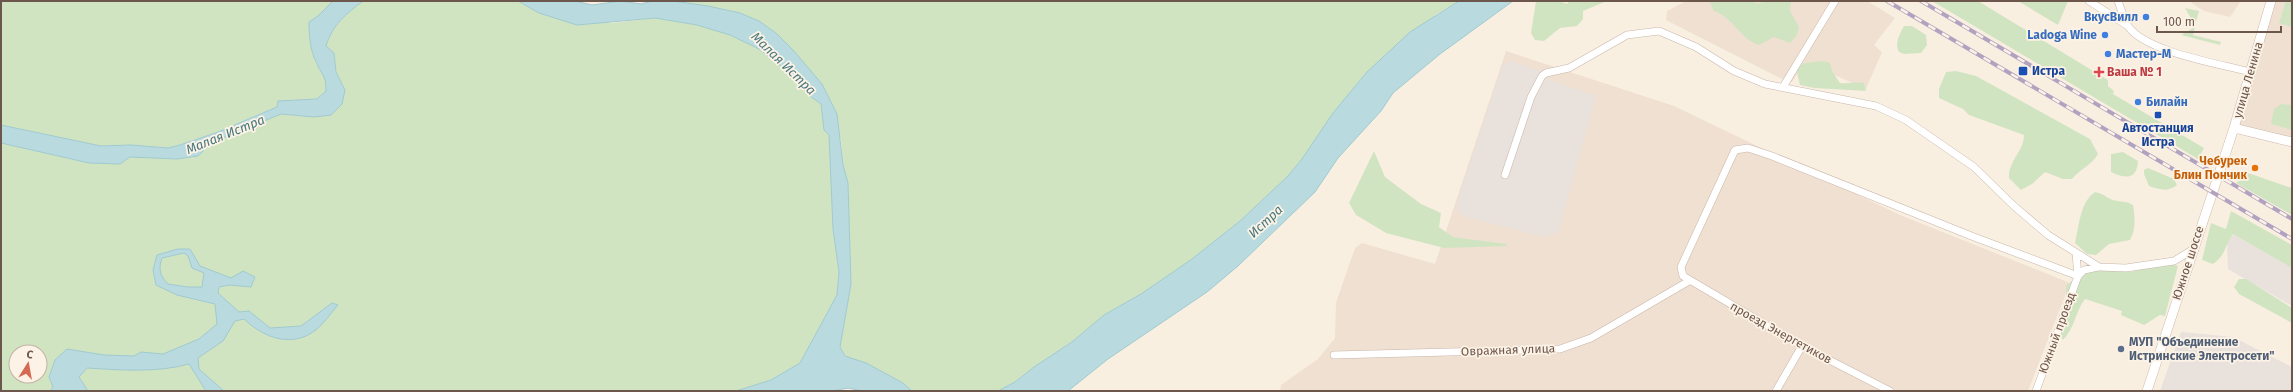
<svg xmlns="http://www.w3.org/2000/svg" width="2293" height="392" font-family="'Fira Sans',sans-serif">
  <rect width="100%" height="100%" fill="#f9efe1"/>
  <!-- residential -->
  <path fill="#efe0d1" d="M 1686,1 L 1867,1 L 1895,18 L 1874,45 L 1882,52 L 1866,89 L 1805,62 L 1792,82 L 1780,78 L 1666,20 L 1667,11 Z
    M 2189,1 L 2241,1 L 2230,17 L 2204,11 Z
    M 2271,1 L 2292,1 L 2292,142 L 2234,128 Z
    M 1506,51 L 1674,106 L 1900,215 L 2070,283 L 2028,391 L 1280,391 L 1281,385 L 1318,359 L 1335,338 L 1336,303 L 1355,248 L 1362,243 L 1435,264 Z"/>
  <!-- industrial -->
  <path fill="#e8e1dc" d="M 1510,61 L 1546,73 L 1543,76 L 1548,79 L 1596,96 L 1558,232 L 1544,237 L 1460,215 L 1457,208 L 1458,199 L 1503,65 Z
    M 2233,234 L 2292,268 L 2292,306 L 2228,269 L 2227,243 Z
    M 2181,332 L 2233,337 L 2292,367 L 2292,391 L 2160,391 Z"/>
  <!-- green -->
  <path fill="#d1e4c2" fill-rule="evenodd" d="M 1,1 L 333,1 L 318,16 L 309,34 L 315,62 L 326,78 L 326,91 L 317,99 L 279,101 L 277,107 L 217,132 L 180,145 L 168,148 L 131,145 L 101,146 L 1,125 Z
    M 363,1 L 518,1 L 539,13 L 612,23 L 655,18 L 697,25 L 730,35 L 759,49 L 786,70 L 805,87 L 810,96 L 821,104 L 824,130 L 829,135 L 833,229 L 839,272 L 837,295 L 800,363 L 771,380 L 736,391 L 1,391 L 1,143 L 89,163 L 120,164 L 130,157 L 177,159 L 198,156 L 206,148 L 223,138 L 281,114 L 314,117 L 331,115 L 345,90 L 336,72 L 334,53 L 326,46 C 332,26 346,14 363,1 ZM 16,352 L 40,352 L 40,376 L 16,376 Z
    M 673,1 L 1459,1 L 1437,14 L 1367,72 L 1333,113 L 1302,159 L 1287,177 L 1240,221 L 1192,259 L 1141,294 L 1104,315 L 1072,342 L 1034,367 L 1015,382 L 998,391 L 912,391 L 903,383 L 866,363 L 845,356 L 840,347 L 849,243 L 848,183 L 843,165 L 841,140 L 822,84 L 776,33 L 759,21 L 740,13 Z
    M 1536,1 L 1559,1 L 1567,4 L 1569,1 L 1607,1 L 1583,11 L 1583,19 L 1577,26 L 1560,28 L 1544,41 L 1535,40 L 1531,33 Z
    M 1709,1 L 1753,1 L 1757,4 L 1766,1 L 1791,1 L 1790,11 L 1799,27 L 1797,35 L 1790,43 L 1774,37 L 1759,45 C 1741,40 1733,17 1714,11 Z
    M 1932,1 L 1978,1 L 2108,80 L 2108,86 L 2114,91 L 2113,94 L 2204,148 L 2198,159 Z
    M 2018,1 L 2068,1 L 2058,25 Z
    M 2286,1 L 2292,1 L 2292,27 L 2279,23 Z
    M 2185,8 L 2199,11 L 2195,25 Z
    M 1904,26 L 1912,26 L 1926,35 L 1927,45 L 1921,53 L 1904,54 L 1899,52 C 1894,44 1900,33 1904,26 Z
    M 2195,27 L 2193,35 L 2221,42 L 2220,45 L 2181,35 Z
    M 1823,61 L 1830,63 L 1832,71 L 1840,83 C 1849,84 1856,81 1864,83 L 1866,91 L 1814,88 L 1800,85 L 1796,68 L 1804,63 Z
    M 1956,71 L 1976,76 L 2090,139 L 2098,154 C 2092,165 2080,169 2072,179 L 2063,179 L 2045,172 L 2032,184 L 2021,190 L 2009,178 C 2008,161 2024,151 2024,135 L 1969,115 L 1963,109 L 1939,98 L 1939,89 L 1946,72 Z
    M 2281,104 L 2292,105 L 2292,130 L 2271,124 L 2274,109 Z
    M 1374,151 L 1385,177 L 1421,204 L 1441,213 L 1439,227 L 1453,237 L 1506,244 L 1507,246 L 1444,248 L 1386,233 L 1356,215 L 1349,203 Z
    M 2123,152 L 2138,161 C 2137,180 2125,179 2111,172 L 2111,154 Z
    M 2148,168 L 2174,179 L 2177,185 C 2168,192 2160,190 2149,186 L 2144,174 L 2144,170 Z
    M 2248,173 L 2292,188 L 2292,215 L 2236,183 Z
    M 2095,192 C 2104,193 2108,200 2117,201 C 2124,202 2126,201 2133,205 C 2135,216 2136,230 2130,240 L 2109,244 L 2096,255 L 2087,254 L 2075,243 C 2079,226 2080,202 2095,192 Z
    M 2231,211 L 2292,245 L 2292,268 L 2233,234 C 2224,247 2226,255 2213,264 L 2202,260 L 2211,223 L 2226,229 Z
    M 2169,263 L 2178,266 L 2165,316 L 2160,315 L 2144,325 L 2121,315 L 2122,311 L 2085,299 C 2075,312 2075,328 2063,340 L 2058,333 L 2069,299 L 2066,295 L 2066,286 L 2086,268 L 2130,272 Z
    M 2239,279 L 2246,279 L 2292,308 L 2292,323 L 2239,294 L 2234,287 Z"/>
  <!-- water -->
  <path fill="#b9dbdf" stroke="#a0cad0" fill-rule="evenodd" d="M 333,1 L 363,1 C 346,14 332,25 326,46 L 334,53 L 336,72 L 345,90 L 342,104 L 331,115 L 314,117 L 281,114 L 223,138 L 206,148 L 198,156 L 177,159 L 130,157 L 120,164 L 89,163 L 1,143 L 1,125 L 101,146 L 131,145 L 168,148 L 180,145 L 218,132 L 277,107 L 278,101 L 317,99 L 326,91 C 326,74 322,76 316,62 C 310,50 309,34 309,22 L 318,16 Z
    M 518,1 L 575,1 L 592,5 L 621,1 L 641,4 L 652,1 L 673,1 L 708,6 L 740,13 L 759,21 L 776,33 L 793,50 L 822,84 L 837,114 L 843,165 L 848,183 L 851,284 L 840,347 L 845,356 L 866,363 L 903,383 L 912,391 L 863,391 L 848,388 L 832,391 L 736,391 L 771,380 L 800,363 L 837,295 L 839,272 L 833,229 L 829,135 L 824,130 L 821,104 L 810,96 L 805,87 L 786,70 L 759,49 L 730,35 L 697,25 L 655,18 L 577,25 L 539,13 Z
    M 1459,1 L 1513,1 L 1440,54 L 1393,93 L 1381,111 L 1338,158 L 1315,192 L 1238,266 L 1207,292 L 1108,359 L 1068,391 L 998,391 L 1015,382 L 1034,367 L 1072,342 L 1104,315 L 1141,294 L 1192,259 L 1240,221 L 1287,177 L 1302,159 L 1333,113 L 1367,72 L 1410,32 Z
    M 178,249 L 190,249 L 200,266 L 231,278 L 243,271 L 255,277 L 251,287 L 229,285 L 219,287 L 218,293 L 239,312 L 249,311 L 270,328 L 301,326 L 332,303 L 338,305 C 331,313 325,322 317,329 C 293,349 264,338 244,319 L 235,321 L 223,341 L 198,358 L 199,369 L 224,391 L 206,391 L 189,364 C 157,373 119,370 87,368 L 79,377 L 88,391 L 50,391 L 53,387 L 49,377 L 55,360 L 67,349 L 104,355 L 134,356 L 141,352 L 163,354 L 199,339 L 217,324 L 215,304 L 177,295 L 156,285 L 153,270 L 157,255 ZM 184,253 L 188,256 L 192,268 L 204,273 L 202,287 L 188,287 L 168,284 C 160,276 158,269 162,258 Z"/>
  <g fill="none" stroke-linecap="round" stroke-linejoin="round">
    <defs>
      <path id="street" d="M 2089,1 L 2128,26
        M 2118,1 C 2121,9 2124,19 2128,26 C 2145,52 2221,64 2250,72
        M 1783,87 L 1835,1
        M 1505,175 L 1531,97 L 1542,76 L 1546,73 L 1569,68 L 1627,35 L 1659,31 L 1696,47 L 1734,71 L 1765,84 L 1876,106 L 1906,120 L 1974,167 L 2014,206 L 2048,235 L 2099,267 L 2126,268 L 2174,261 L 2192,250
        M 1334,355 L 1560,349 L 1591,338 L 1689,281
        M 1776,391 L 1802,346
        M 1890,391 L 1802,346 L 1683,276 L 1681,267 L 1735,150 L 1748,148 L 1772,156 L 1974,237 L 2078,276 L 2084,270 L 2098,267
        M 2036,391 L 2078,276 L 2076,254"/>
      <path id="secondary" d="M 2234,128 L 2292,142
        M 2147,391 L 2234,128 L 2271,1"/>
    </defs>
    <!-- street casing -->
    <use href="#street" stroke="#c8b6aa" stroke-width="8"/>
    <!-- secondary casing -->
    <use href="#secondary" stroke="#cdb8aa" stroke-width="10"/>
    <!-- street -->
    <use href="#street" stroke="#fff" stroke-width="7"/>
    <!-- secondary -->
    <use href="#secondary" stroke="#fff" stroke-width="9"/>
    <defs>
      <path id="rail" d="M 1887,1 L 2292,239
        M 1921,1 L 2292,219"/>
    </defs>
    <!-- rail casing -->
    <use href="#rail" stroke="#b1a2c0" stroke-width="4"/>
    <!-- rail -->
    <use href="#rail" stroke="#fcf3e6" stroke-width="2.5" stroke-dasharray="8" stroke-linecap="butt"/>
  </g>
  <!-- markers -->
  <g fill="#3f7fe0" stroke="#fcf3e6" stroke-width="1.5">
    <circle cx="2146" cy="17" r="4"/>
    <circle cx="2105" cy="35" r="4"/>
    <circle cx="2108" cy="54" r="4"/>
    <circle cx="2138" cy="102" r="4"/>
  </g>
  <g fill="#1a4fb4" stroke="#fcf3e6" stroke-width="1.5">
    <rect x="2018" y="66" width="10" height="10" rx="2"/>
    <rect x="2154" y="111" width="8" height="8" rx="2"/>
  </g>
  <path fill="#e0444e" stroke="#fcf3e6" stroke-width="1.5" d="M2097 66h4v4h4v4h-4v4h-4v-4h-4v-4h4z"/>
  <circle fill="#e8710a" stroke="#fcf3e6" stroke-width="1.5" cx="2255" cy="168" r="4"/>
  <circle fill="#5c6f8a" stroke="#fcf3e6" stroke-width="1.5" cx="2121" cy="349" r="4"/>
  <g text-anchor="middle" stroke-width="3.5" stroke-linejoin="round" paint-order="stroke">
    <!-- shop labels -->
    <g font-size="12" font-weight="bold" fill="#366cbe" stroke="#fcf3e6" text-anchor="end">
      <text x="2138" y="21">ВкусВилл</text>
      <text x="2097" y="39">Ladoga Wine</text>
      <text x="2116" y="58" text-anchor="start">Мастер-М</text>
      <text x="2146" y="106" text-anchor="start">Билайн</text>
    </g>
    <!-- transit labels -->
    <g font-size="12" font-weight="bold" fill="#164399" stroke="#fcf3e6" text-anchor="start">
      <text x="2032" y="75">Истра</text>
      <text x="2158" y="132" text-anchor="middle">Автостанция<tspan x="2158" dy="14">Истра</tspan></text>
    </g>
    <!-- health labels -->
    <g font-size="12" font-weight="bold" fill="#be3a42" stroke="#fcf3e6" text-anchor="start">
      <text x="2107" y="76">Ваша № 1</text>
    </g>
    <!-- street labels -->
    <g font-size="12" fill="#6d564b" stroke="#fcf3e6">
      <text transform="translate(2248 80) rotate(-74)" y="4">улица Ленина</text>
      <text transform="translate(2188 263) rotate(-72)" y="4">Южное шоссе</text>
      <text transform="translate(1781 333) rotate(29)" y="4">проезд Энергетиков</text>
      <text transform="translate(2057 333) rotate(-70)" y="4">Южный проезд</text>
      <text transform="translate(1508 350) rotate(-2)" y="4">Овражная улица</text>
    </g>
    <!-- food labels -->
    <g font-size="12" font-weight="bold" fill="#c56008" stroke="#fcf3e6" text-anchor="end">
      <text x="2247" y="165">Чебурек<tspan x="2247" dy="14">Блин Пончик</tspan></text>
    </g>
    <!-- service labels -->
    <g font-size="12" font-weight="bold" fill="#4e5e75" stroke="#fcf3e6" text-anchor="start">
      <text x="2129" y="346">МУП "Объединение<tspan x="2129" dy="14">Истринские Электросети"</tspan></text>
    </g>
    <!-- water labels -->
    <g font-size="13" font-style="italic" fill="#48777e" stroke="#fcf3e6">
      <text transform="translate(784 63) rotate(44)" y="5">Малая Истра</text>
      <text transform="translate(225 134) rotate(-22)" y="5">Малая Истра</text>
      <text transform="translate(1265 221) rotate(-43)" y="5">Истра</text>
    </g>
  </g>
  <!-- border -->
  <rect width="2293" height="392" fill="none" stroke="#6d564b" stroke-width="4"/>
  <!-- north arrow -->
  <g transform="translate(28 364) rotate(11)"><circle r="19" fill="#fcf3e6" stroke="#c3b4a8"/>
  <path d="M0-3L7 15L0 10L-7 15Z" fill="#d66b53"/>
  <text y="-6" font-size="11" font-weight="bold" text-anchor="middle" fill="#6d564b">С</text>
  </g>
  <!-- scale -->
  <path d="M2157 26v6h124v-6" fill="none" stroke="#6d564b" stroke-width="2"/>
  <text x="2163" y="26" font-size="12" fill="#6d564b" stroke="#fcf3e6" stroke-width="3" paint-order="stroke">100 m</text>
</svg>
